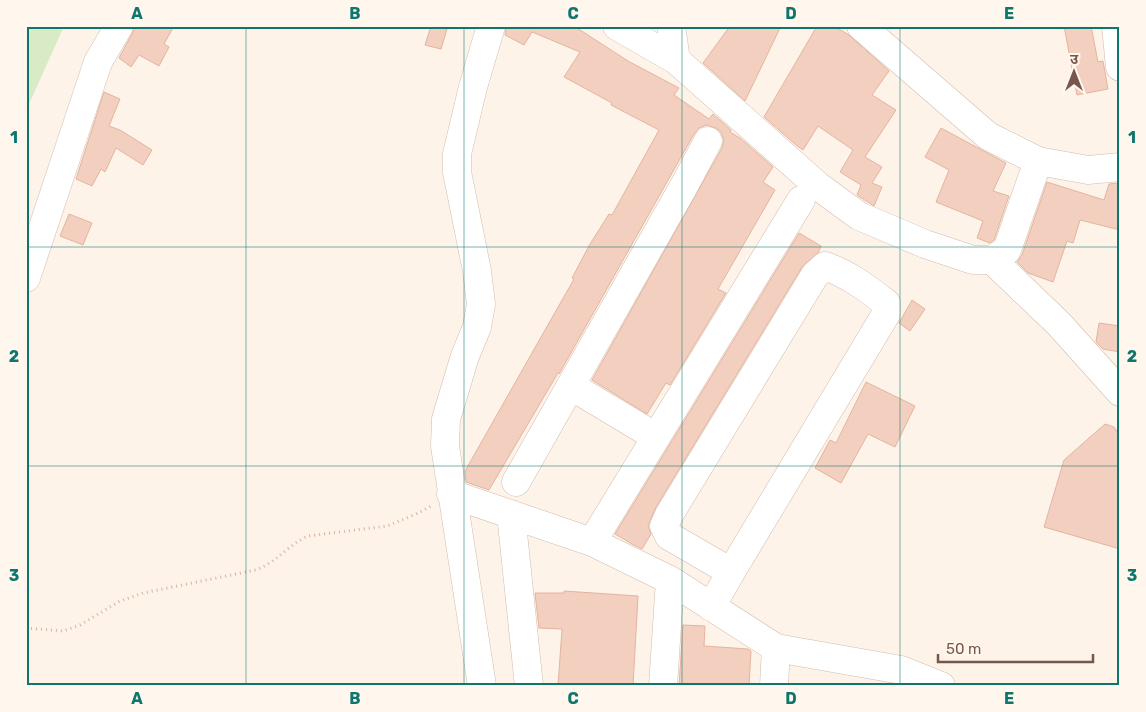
<svg xmlns="http://www.w3.org/2000/svg" width="1146" height="712" font-family="Rubik,'Noto Sans Devanagari',sans-serif">
  <rect width="100%" height="100%" fill="#fdf3e8"/>
  <!-- green -->
  <path fill="#d8ebc6" d="M 26,26 L 64,26 L 26,111 Z"/>
  <!-- building -->
  <path fill="#f2cfbf" stroke="#e5b49f" d="M 135,26 L 174,26 L 164,44 L 169,47 L 159,66 L 139,55 L 131,67 L 119,58 L 132,34 Z
    M 431,26 L 447,29 L 441,49 L 425,45 Z
    M 506,26 L 574,26 L 628,61 L 679,88 L 674,95 L 709,119 L 713,114 L 731,130 L 730,132 L 740,138 L 773,167 L 763,182 L 775,190 L 718,289 L 726,293 L 670,385 L 666,383 L 647,414 L 592,380 L 722,148 L 724,140 L 721,132 L 716,128 L 707,125 L 699,128 L 694,134 L 559,374 L 558,373 L 489,490 L 466,482 L 465,471 L 574,279 L 572,278 L 590,244 L 609,214 L 612,215 L 659,130 L 611,105 L 612,103 L 564,77 L 580,52 L 532,32 L 524,45 L 505,35 Z
    M 730,26 L 781,26 L 745,101 L 703,63 Z
    M 817,26 L 834,26 L 849,35 L 889,71 L 872,95 L 896,110 L 865,157 L 882,167 L 872,183 L 882,187 L 874,206 L 857,195 L 861,185 L 840,172 L 853,150 L 818,126 L 803,150 L 796,145 L 764,117 Z
    M 1064,26 L 1091,26 L 1098,62 L 1103,61 L 1108,89 L 1077,95 Z
    M 104,92 L 120,99 L 109,126 L 120,130 L 152,150 L 143,165 L 116,148 L 105,172 L 101,169 L 92,186 L 76,179 Z
    M 941,128 L 1006,163 L 993,191 L 1009,196 L 994,240 L 990,243 L 977,238 L 983,221 L 936,202 L 949,170 L 925,157 Z
    M 1047,182 L 1104,200 L 1109,184 L 1120,183 L 1120,230 L 1080,220 L 1073,243 L 1067,241 L 1053,282 L 1028,273 L 1017,262 L 1022,255 Z
    M 69,214 L 92,223 L 83,245 L 60,236 Z
    M 799,233 L 821,246 L 818,253 L 802,267 L 656,507 L 648,526 L 651,534 L 642,549 L 632,544 L 615,534 Z
    M 912,300 L 925,309 L 910,331 L 899,323 Z
    M 1099,323 L 1120,326 L 1120,352 L 1103,349 L 1096,342 Z
    M 866,382 L 915,406 L 895,447 L 868,434 L 841,483 L 815,468 L 830,440 L 836,443 Z
    M 1105,424 L 1114,427 L 1120,436 L 1120,549 L 1044,527 L 1064,460 Z
    M 564,591 L 638,596 L 633,686 L 558,686 L 562,629 L 539,628 L 535,593 L 564,593 Z
    M 683,625 L 705,626 L 704,646 L 748,649 L 751,651 L 749,686 L 679,686 Z"/>
  <g fill="none" stroke-linecap="round" stroke-linejoin="round">
    <defs>
      <path id="minor" d="M 617,26 L 676,60 L 818,186 L 859,216 L 925,244 L 973,260 L 992,260 L 1007,250 L 1038,161
        M 671,26 L 676,60
        M 861,26 L 988,136 L 1038,161 L 1088,170 L 1120,167
        M 1116,26 L 1120,67
        M 992,260 L 1059,324 L 1120,392
        M 26,278 L 98,62 L 119,26
        M 571,386 L 656,437
        M 516,482 L 684,186 L 708,141
        M 451,494 L 592,542 L 670,580 L 776,648 L 901,670 L 941,686
        M 511,514 L 529,686
        M 592,542 L 801,200
        M 711,607 L 731,572 L 886,314 L 886,303 C 867,288 848,274 825,266 L 815,275 L 669,515 L 664,526 L 669,536 L 731,572
        M 482,686 L 445,446 L 446,419 L 465,356 L 477,327 L 481,304 L 477,271 L 457,172 L 457,154 L 473,87 L 491,26
        M 663,686 L 670,580
        M 774,686 L 776,648"/>
    </defs>
    <!-- minor casing -->
    <use href="#minor" stroke="#d1bcb0" stroke-width="29"/>
    <!-- path -->
    <path stroke="#d8b2a2" stroke-width="3" stroke-dasharray="1 4" stroke-linecap="butt" d="M 26,628 L 63,631 L 80,625 L 120,601 L 143,593 L 256,570 C 277,562 288,545 308,536 L 387,526 L 416,514 L 431,506"/>
    <!-- minor -->
    <use href="#minor" stroke="#fff" stroke-width="28"/>
  </g>
  <!-- grid -->
  <path fill="none" stroke="#0f766e" stroke-width="1" stroke-opacity="0.55" d="M 246,26 L 246,686M 464,26 L 464,686M 682,26 L 682,686M 900,26 L 900,686M 26,247 L 1120,247M 26,466 L 1120,466"/>
  <!-- border -->
  <rect width="1146" height="712" fill="none" stroke="#fff7ee" stroke-width="55"/>
  <!-- north arrow -->
  <g transform="translate(1074 72)" stroke="#fff7ee" stroke-width="4" paint-order="stroke">
  <path d="M0-4L9 19L0 12L-9 19Z" fill="#77574b"/>
  <text y="-8" font-size="14" font-weight="bold" text-anchor="middle" fill="#77574b">उ</text>
  </g>
  <!-- scale -->
  <path d="M938 654v8h155v-8" fill="none" stroke="#77574b" stroke-width="2.5"/>
  <text x="946" y="654" font-size="15" fill="#77574b" stroke="#fff7ee" stroke-width="4" paint-order="stroke">50 m</text>
  <rect x="28" y="28" width="1090" height="656" fill="none" stroke="#0f766e" stroke-width="2"/>
  <g font-size="16" text-anchor="middle" font-weight="bold" fill="#0f766e">
    <text x="137" y="19">A</text>
    <text x="355" y="19">B</text>
    <text x="573" y="19">C</text>
    <text x="791" y="19">D</text>
    <text x="1009" y="19">E</text>
    <text x="14" y="143">1</text>
    <text x="1132" y="143">1</text>
    <text x="14" y="362">2</text>
    <text x="1132" y="362">2</text>
    <text x="14" y="581">3</text>
    <text x="1132" y="581">3</text>
    <text x="137" y="704">A</text>
    <text x="355" y="704">B</text>
    <text x="573" y="704">C</text>
    <text x="791" y="704">D</text>
    <text x="1009" y="704">E</text>
  </g>
</svg>
